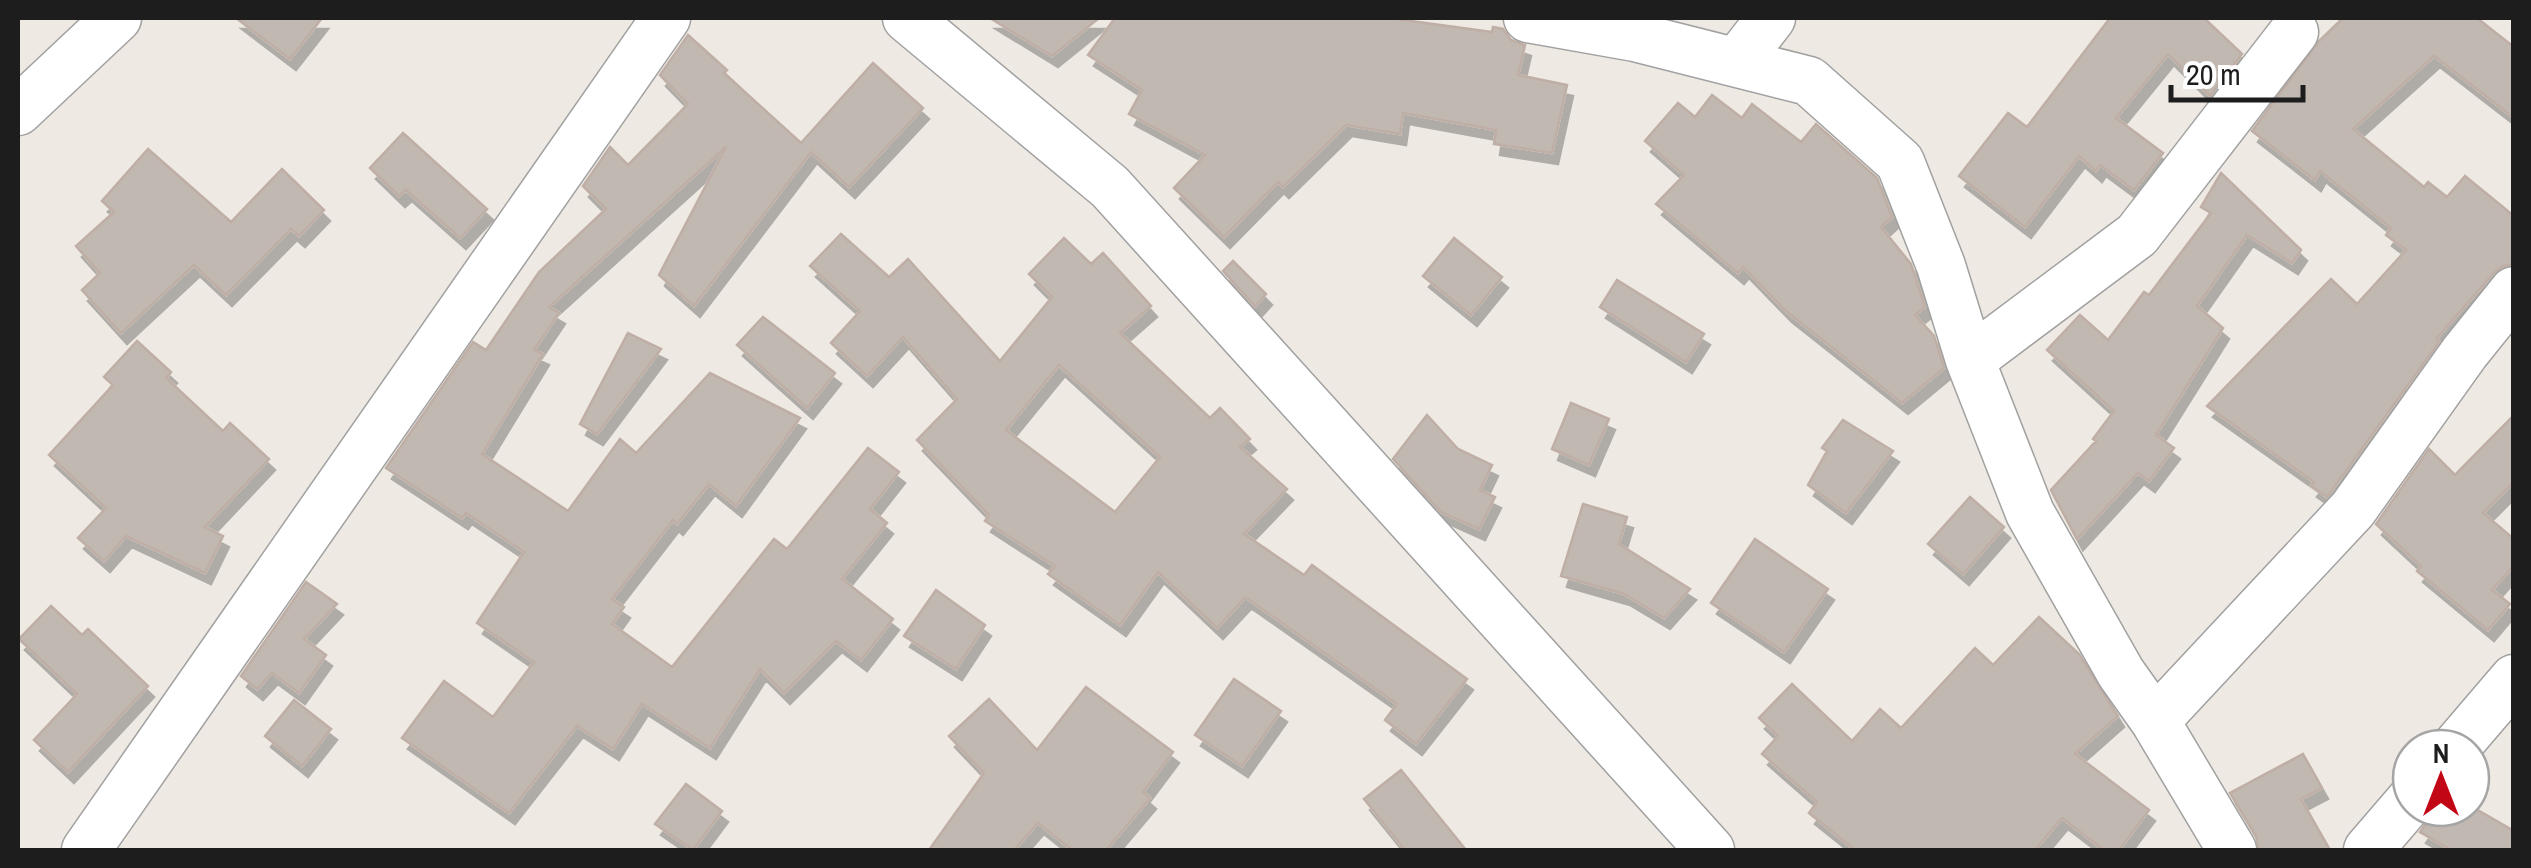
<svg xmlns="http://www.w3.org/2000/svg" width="2531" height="868" font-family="'Archivo Narrow',sans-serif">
  <defs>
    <filter id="shadow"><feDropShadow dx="6" dy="11" stdDeviation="0" flood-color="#0004"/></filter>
  </defs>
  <rect width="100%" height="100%" fill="#eee9e2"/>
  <!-- building -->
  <path fill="#c2b8b2" stroke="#bfaea5" stroke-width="2.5" fill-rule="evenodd" filter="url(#shadow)" d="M 236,18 L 322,18 L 290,59 Z
    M 990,18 L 1099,18 L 1052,56 Z
    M 1115,18 L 1389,18 L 1492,32 L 1493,27 L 1503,29 L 1511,40 L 1525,45 L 1518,75 L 1567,85 L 1552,153 L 1494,144 L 1496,130 L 1403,113 L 1400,134 L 1346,125 L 1283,187 L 1278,182 L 1224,237 L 1174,188 L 1205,155 L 1129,114 L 1142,90 L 1088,55 Z
    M 2110,18 L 2204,18 L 2242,54 L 2210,96 L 2168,54 L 2116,118 L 2163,153 L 2134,190 L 2100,165 L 2096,171 L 2079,156 L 2025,227 L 1959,176 L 2008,113 L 2027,127 Z
    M 2343,18 L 2477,18 L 2514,47 L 2514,118 L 2434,56 L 2353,129 L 2424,187 L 2428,182 L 2447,197 L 2465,176 L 2514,216 L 2514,264 L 2503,266 L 2493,274 L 2436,339 L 2439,342 L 2327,497 L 2311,486 L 2314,482 L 2207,406 L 2331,279 L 2357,304 L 2406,250 L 2386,235 L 2391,228 L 2320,171 L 2315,180 L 2252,131 L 2319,41 Z
    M 688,35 L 727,70 L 724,73 L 801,143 L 873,63 L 923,108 L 849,187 L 811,152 L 694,306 L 659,275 L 726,147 L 549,307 L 559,313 L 534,350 L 543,354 L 482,454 L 568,511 L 620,439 L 636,453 L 710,373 L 800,418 L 736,506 L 709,484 L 677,524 L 673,520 L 612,599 L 624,607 L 612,624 L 672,667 L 774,539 L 787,549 L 868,448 L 899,472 L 870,509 L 887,523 L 842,579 L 893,619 L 861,660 L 836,641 L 784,693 L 760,669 L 710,748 L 642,704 L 613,749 L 577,726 L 509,813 L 402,738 L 444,681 L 493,717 L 534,662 L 477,623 L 524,552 L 466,513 L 462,518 L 386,468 L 473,342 L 486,350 L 539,272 L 606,209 L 583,186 L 610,147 L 628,165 L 688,104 L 660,75 Z
    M 1712,95 L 1742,118 L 1752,104 L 1801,142 L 1816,124 L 1877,178 L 1892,217 L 1881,227 L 1911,264 L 1925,307 L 1915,315 L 1934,336 L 1944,368 L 1902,403 L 1786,311 L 1743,267 L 1738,273 L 1656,204 L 1684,175 L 1645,141 L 1678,103 L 1695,117 Z
    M 403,133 L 487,209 L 460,238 L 406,190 L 399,196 L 370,168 Z
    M 148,149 L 231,222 L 282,169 L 324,210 L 299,236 L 291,229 L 226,295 L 194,265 L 121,333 L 82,290 L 100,273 L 76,246 L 114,212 L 102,201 Z
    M 2221,173 L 2301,250 L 2292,263 L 2247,235 L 2197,306 L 2223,328 L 2156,435 L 2174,448 L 2149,481 L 2138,473 L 2077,539 L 2051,490 L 2096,441 L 2093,439 L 2114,411 L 2047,350 L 2080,315 L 2108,340 L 2144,292 L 2149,295 L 2211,213 L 2201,207 Z
    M 841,234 L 889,277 L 908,259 L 1000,361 L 1052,297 L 1029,274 L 1064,238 L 1091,264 L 1103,253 L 1151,306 L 1120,333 L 1210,418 L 1220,408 L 1250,439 L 1240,447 L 1287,489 L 1244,534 L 1304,575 L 1312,565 L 1467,679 L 1416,744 L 1385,720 L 1397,704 L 1248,599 L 1245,598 L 1217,628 L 1158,572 L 1120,625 L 1048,574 L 1055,566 L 985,521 L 989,515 L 917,440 L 957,399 L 903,337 L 867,376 L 831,343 L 860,311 L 810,266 ZM 1059,365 L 1160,457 L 1115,512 L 1006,430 Z
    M 1454,238 L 1502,277 L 1471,315 L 1423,276 Z
    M 1233,261 L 1266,294 L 1255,306 L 1223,271 Z
    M 1617,280 L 1704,334 L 1686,362 L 1600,307 Z
    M 763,317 L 835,373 L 807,408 L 737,345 Z
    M 628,333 L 661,349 L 597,434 L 580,424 Z
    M 137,341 L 171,372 L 166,378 L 223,431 L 230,423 L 269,459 L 205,527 L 223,536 L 205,573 L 126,536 L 104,561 L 78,538 L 106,508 L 49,455 L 113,385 L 104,377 Z
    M 1571,403 L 1609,419 L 1589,465 L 1552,449 Z
    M 1427,415 L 1458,449 L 1492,465 L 1480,490 L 1495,497 L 1479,529 L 1441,512 L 1393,459 Z
    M 2514,415 L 2514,482 L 2483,513 L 2514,539 L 2514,565 L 2492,590 L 2510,604 L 2488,630 L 2417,571 L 2421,566 L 2376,524 L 2429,449 L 2455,475 Z
    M 1843,420 L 1893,451 L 1846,513 L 1808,485 L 1827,451 L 1822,448 Z
    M 1970,497 L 2004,527 L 1963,574 L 1928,544 Z
    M 1583,504 L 1627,517 L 1619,544 L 1690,589 L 1664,618 L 1624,594 L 1561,576 Z
    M 1755,539 L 1828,589 L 1784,652 L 1711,603 Z
    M 306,582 L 337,604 L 304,639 L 326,655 L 299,693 L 272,673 L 257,689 L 241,676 Z
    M 936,590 L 985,625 L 956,669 L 904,636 Z
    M 51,606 L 82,635 L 88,629 L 148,686 L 68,772 L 34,740 L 77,694 L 19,639 Z
    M 2039,617 L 2079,654 L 2118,716 L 2075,754 L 2149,810 L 2119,850 L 2104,850 L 2062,818 L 2035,850 L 1855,850 L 1809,813 L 1817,802 L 1762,754 L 1778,736 L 1759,718 L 1792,684 L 1852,741 L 1880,709 L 1901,728 L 1975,648 L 1993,665 Z
    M 1234,679 L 1281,711 L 1242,766 L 1195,735 Z
    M 1086,687 L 1173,752 L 1143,792 L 1150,798 L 1106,850 L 1072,850 L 1038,823 L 1014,850 L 929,850 L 984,773 L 949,736 L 989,699 L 1037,750 Z
    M 294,700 L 331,729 L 302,766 L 265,736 Z
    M 2303,754 L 2322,788 L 2301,799 L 2330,850 L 2259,850 L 2256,836 L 2230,793 Z
    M 1401,770 L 1466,850 L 1405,850 L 1364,799 Z
    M 686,784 L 722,811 L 693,850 L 655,824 Z
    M 2437,808 L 2474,808 L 2514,831 L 2514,850 L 2451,850 L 2420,832 Z"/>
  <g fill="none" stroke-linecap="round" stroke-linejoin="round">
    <defs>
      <path id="street" d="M 907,18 L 1110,187 L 1710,850
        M 1528,18 L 1635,37 L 1809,81 L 1900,162 L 1941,266 L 1970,360 L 2030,513 L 2121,673 L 2155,721 L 2232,850
        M 1737,62 L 1771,18
        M 18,111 L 117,18
        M 1970,360 L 2137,235 L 2294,32
        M 2155,721 L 2353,509 L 2465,352 L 2514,291
        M 2455,748 L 2514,679
        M 86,850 L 666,18
        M 2368,850 L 2411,800"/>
    </defs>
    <!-- street casing -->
    <use href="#street" stroke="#a1a1a1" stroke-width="51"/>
    <!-- street -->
    <use href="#street" stroke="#fff" stroke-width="48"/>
  </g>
  <!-- border -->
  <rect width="2531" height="868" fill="none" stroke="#1d1d1d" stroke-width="40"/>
  <!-- north arrow -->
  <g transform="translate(2441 778)"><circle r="48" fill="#ffffff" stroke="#a5a5a5" stroke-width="2.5"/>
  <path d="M0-8L18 38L0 25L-18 38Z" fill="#c30615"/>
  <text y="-15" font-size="28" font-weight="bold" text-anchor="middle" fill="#1d1d1d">N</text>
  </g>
  <!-- scale -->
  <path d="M2171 85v15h132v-15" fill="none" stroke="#1d1d1d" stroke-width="5"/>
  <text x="2186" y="85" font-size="30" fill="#1d1d1d" stroke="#ffffff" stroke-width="8" paint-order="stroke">20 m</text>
</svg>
